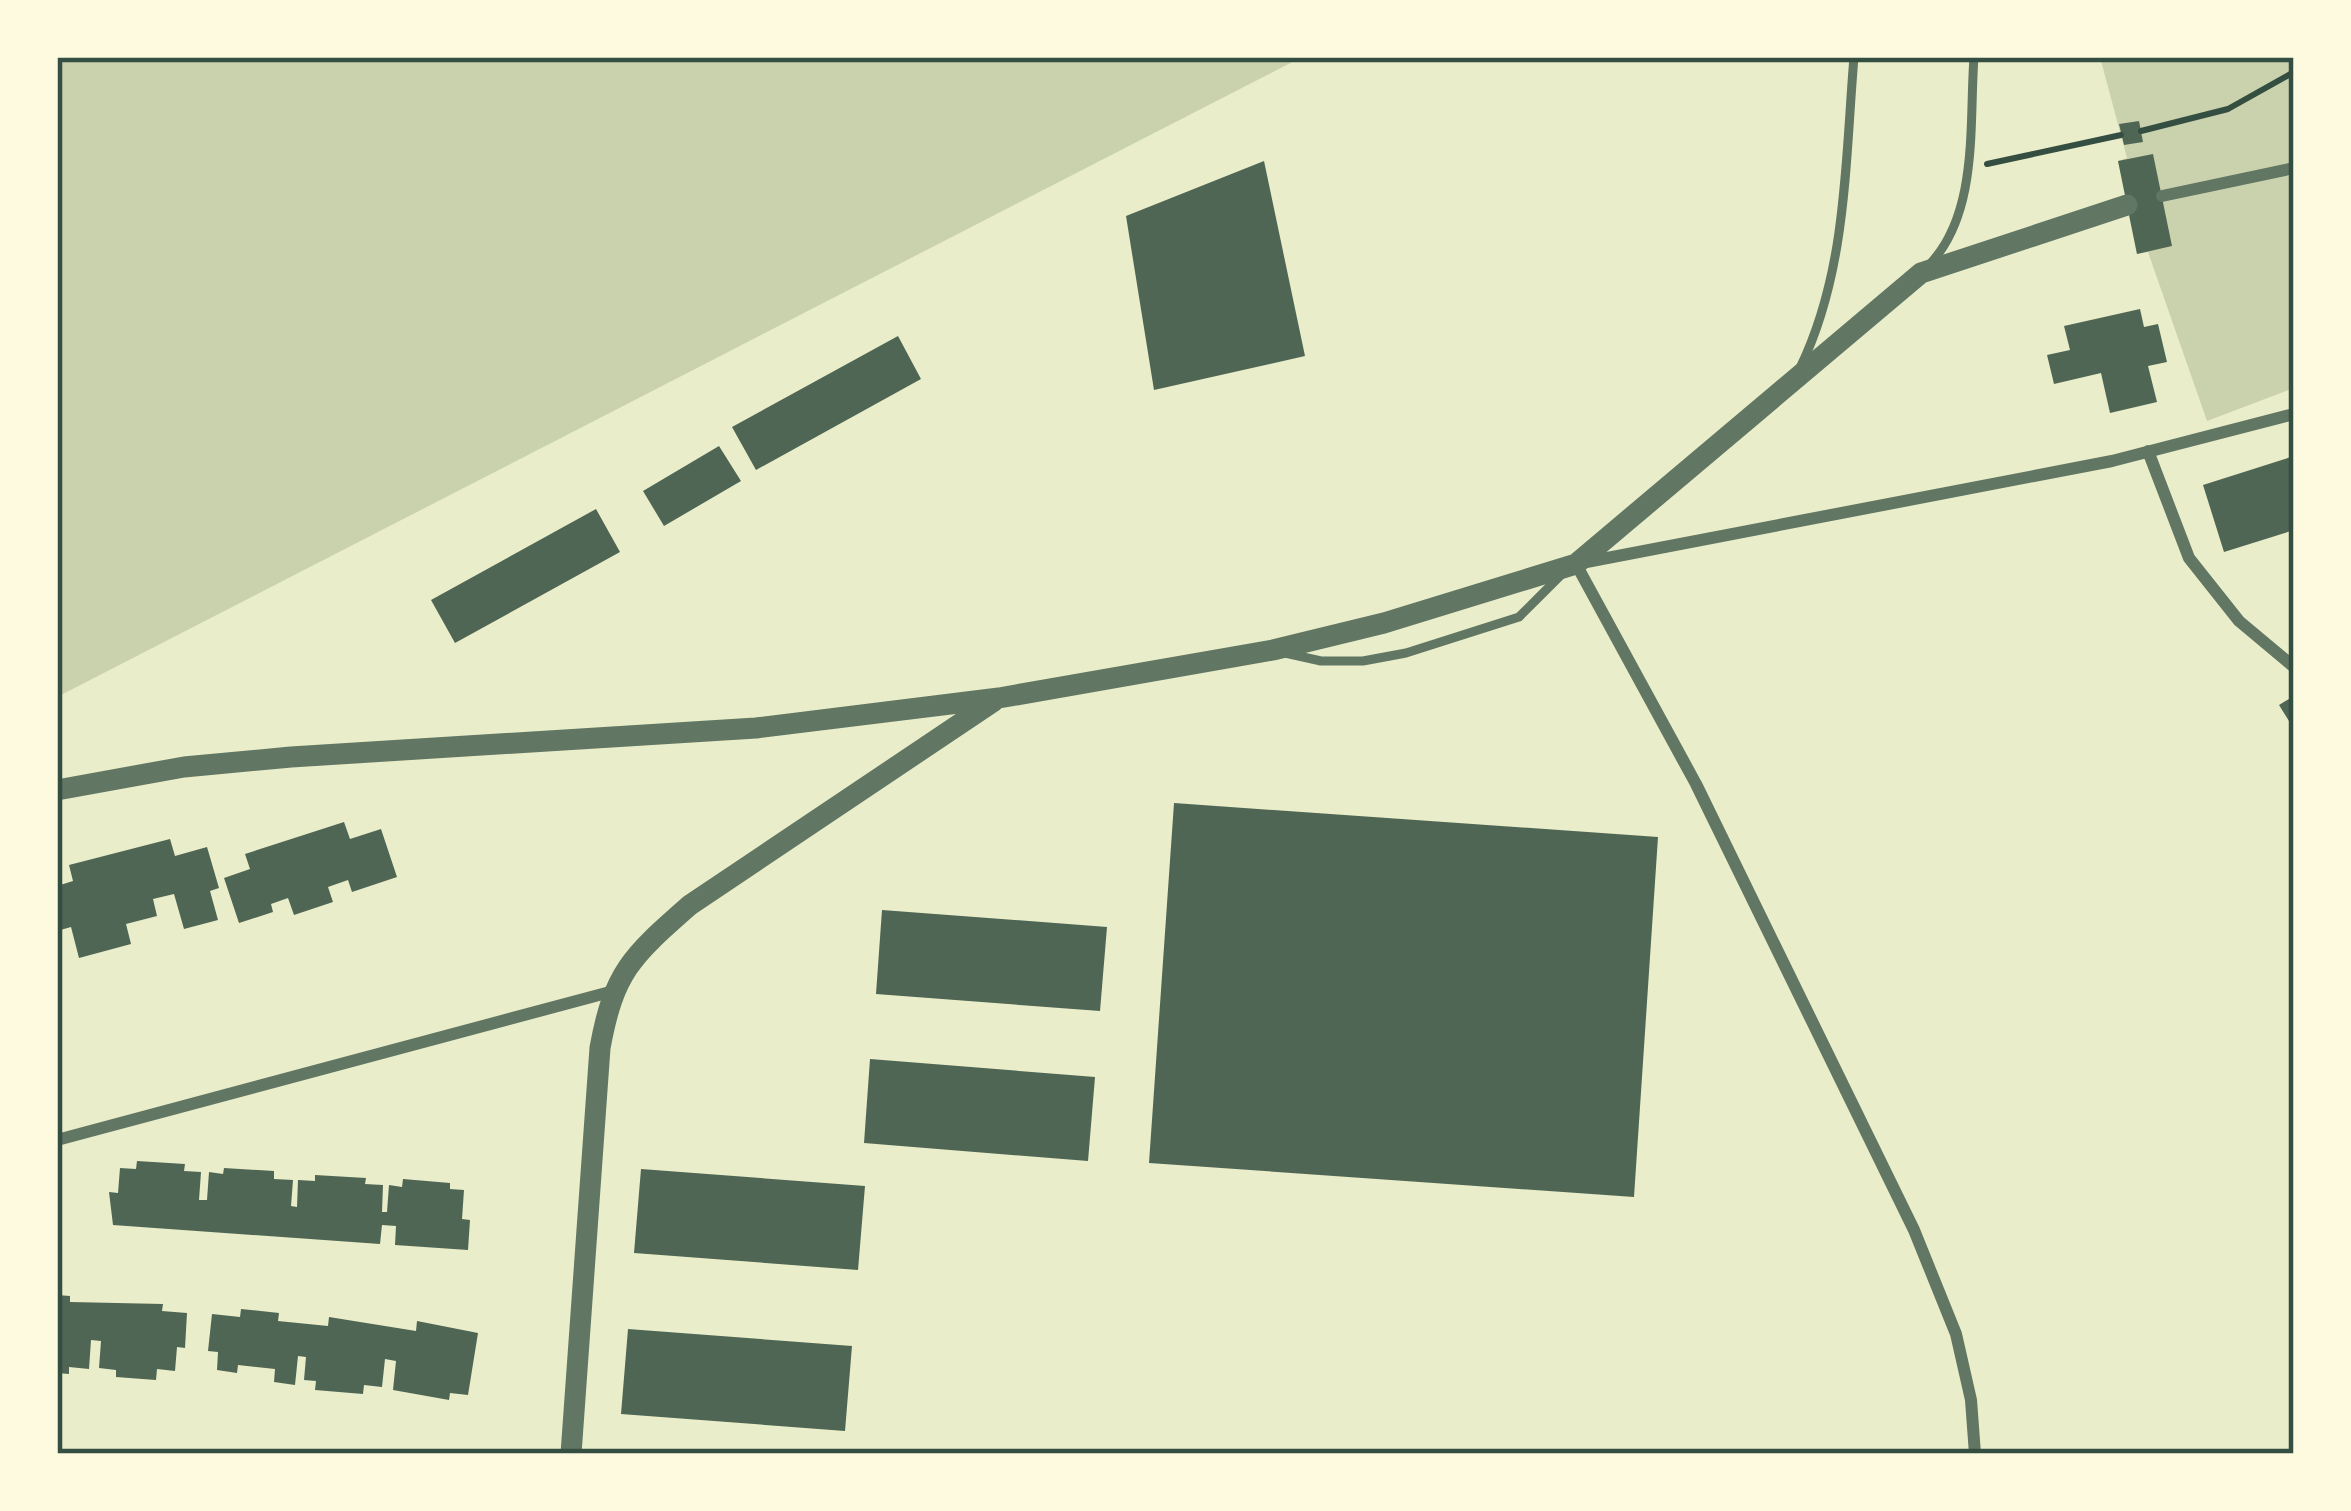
<svg xmlns="http://www.w3.org/2000/svg" width="2351" height="1511" font-family="Barlow,sans-serif">
  <rect width="100%" height="100%" fill="#e9edc9"/>
  <!-- green -->
  <path fill="#cad2ad" d="M 57,57 L 1302,57 L 57,697 Z
    M 2100,57 L 2294,57 L 2294,388 L 2207,421 L 2148,252 L 2137,254 L 2118,161 L 2127,158 Z"/>
  <!-- building -->
  <path fill="#4f6655" d="M 2139,121 L 2143,142 L 2124,145 L 2119,124 Z
    M 2153,154 L 2172,246 L 2137,254 L 2118,161 Z
    M 1264,161 L 1305,356 L 1154,390 L 1126,216 Z
    M 2140,309 L 2144,327 L 2158,324 L 2167,362 L 2148,366 L 2157,402 L 2110,413 L 2101,373 L 2054,384 L 2047,355 L 2070,350 L 2064,326 Z
    M 898,336 L 921,379 L 756,470 L 732,427 Z
    M 719,446 L 741,481 L 664,526 L 643,491 Z
    M 2294,456 L 2294,530 L 2224,552 L 2203,485 Z
    M 596,509 L 620,552 L 455,643 L 431,600 Z
    M 2294,696 L 2294,729 L 2279,705 Z
    M 1174,803 L 1658,837 L 1634,1197 L 1149,1163 Z
    M 344,822 L 350,839 L 381,829 L 397,877 L 352,892 L 348,880 L 328,887 L 333,902 L 294,915 L 288,898 L 271,904 L 273,912 L 239,923 L 224,878 L 250,869 L 245,854 Z
    M 170,839 L 175,856 L 207,847 L 219,888 L 210,891 L 218,920 L 184,929 L 174,894 L 153,899 L 157,916 L 126,924 L 131,944 L 79,958 L 71,927 L 57,931 L 57,886 L 73,881 L 69,865 Z
    M 882,910 L 1107,927 L 1100,1011 L 876,994 Z
    M 870,1059 L 1095,1077 L 1088,1161 L 864,1143 Z
    M 137,1161 L 185,1164 L 184,1171 L 201,1172 L 199,1200 L 207,1200 L 209,1172 L 223,1174 L 224,1168 L 274,1171 L 274,1179 L 293,1180 L 291,1206 L 297,1207 L 298,1180 L 315,1181 L 315,1175 L 366,1178 L 365,1184 L 383,1185 L 382,1212 L 387,1212 L 389,1185 L 402,1187 L 403,1179 L 450,1183 L 450,1189 L 464,1190 L 462,1219 L 470,1220 L 468,1250 L 395,1245 L 396,1226 L 382,1225 L 380,1244 L 113,1225 L 109,1192 L 118,1193 L 120,1168 L 136,1169 Z
    M 641,1169 L 865,1186 L 858,1270 L 634,1253 Z
    M 57,1295 L 70,1296 L 70,1302 L 163,1304 L 162,1311 L 187,1313 L 185,1348 L 177,1347 L 175,1371 L 157,1369 L 156,1380 L 116,1377 L 116,1370 L 99,1368 L 101,1341 L 91,1340 L 89,1369 L 69,1367 L 69,1374 L 57,1373 Z
    M 241,1309 L 279,1313 L 278,1321 L 328,1326 L 329,1317 L 416,1331 L 417,1321 L 478,1333 L 468,1395 L 450,1393 L 449,1400 L 393,1390 L 396,1361 L 385,1359 L 382,1387 L 364,1385 L 363,1394 L 315,1390 L 316,1381 L 304,1380 L 306,1357 L 298,1356 L 295,1385 L 274,1382 L 275,1369 L 238,1365 L 237,1373 L 217,1370 L 218,1352 L 208,1351 L 212,1314 L 240,1317 Z
    M 628,1329 L 852,1346 L 845,1431 L 621,1414 Z"/>
  <g fill="none" stroke-linecap="round" stroke-linejoin="round">
    <!-- path -->
    <path stroke="#344e41" stroke-width="6" d="M 2141,131 L 2228,109 L 2294,72
      M 1987,164 L 2121,135"/>
    <!-- service -->
    <path stroke="#617663" stroke-width="9" d="M 1929,265 C 1979,213 1969,124 1974,57
      M 1800,368 C 1847,271 1845,163 1854,57
      M 1285,653 L 1321,661 L 1363,661 L 1406,653 L 1519,617 L 1561,575"/>
    <!-- minor -->
    <path stroke="#617663" stroke-width="12" d="M 2162,196 L 2294,168
      M 2148,451 L 2189,558 L 2239,621 L 2294,667
      M 57,1140 L 610,992
      M 1975,1454 L 1971,1400 L 1956,1334 L 1914,1230 L 1696,784 L 1576,564 L 2112,461 L 2294,414"/>
    <!-- tertiary -->
    <path stroke="#617663" stroke-width="21" d="M 57,790 L 184,767 L 291,757 L 756,728 L 999,698 L 1273,650 L 1384,623 L 1576,564 L 1921,273 L 2127,205
      M 571,1454 L 600,1048 C 614,971 632,956 690,905 L 994,701"/>
  </g>
  <!-- border -->
  <rect width="2351" height="1511" fill="none" stroke="#fefae0" stroke-width="120"/>
  <rect x="60" y="60" width="2231" height="1391" fill="none" stroke="#344e41" stroke-width="4.5"/>
</svg>
